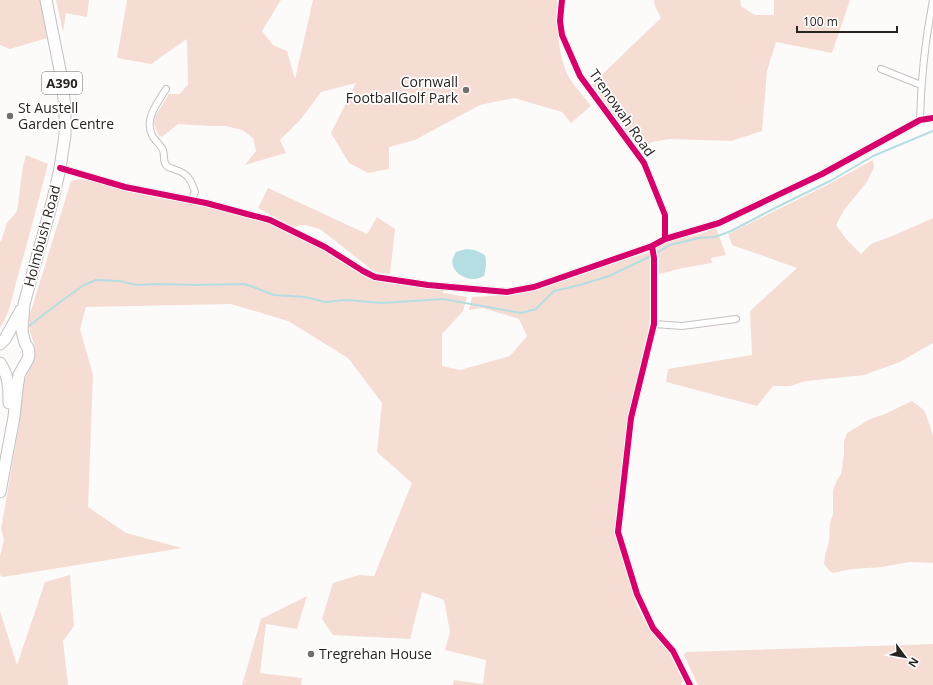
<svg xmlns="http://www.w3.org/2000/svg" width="933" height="685" font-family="'Open Sans',sans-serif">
  <rect width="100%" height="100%" fill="#fdfbfa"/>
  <!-- green -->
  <path fill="#f5ddd4" d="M 0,0 L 40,0 L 47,38 L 10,49 L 0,45 Z
    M 56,0 L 89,0 L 87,17 L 66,13 L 63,32 Z
    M 127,0 L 281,0 L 262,31 L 273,45 L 287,51 L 295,79 L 313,0 L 557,0 C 556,23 558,59 570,79 C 576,88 584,97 591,106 L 571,123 L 562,112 L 514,98 L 480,105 L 415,140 L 389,147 L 389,169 L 368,173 L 349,163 L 331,133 L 356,83 L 321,92 L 301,119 L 280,140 L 286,153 L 245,165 L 256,151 L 253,138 L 242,130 L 225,126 L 212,126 L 178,124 L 162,137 L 158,135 L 154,123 L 156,115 L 169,94 L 180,94 L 188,84 L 187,39 L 151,64 L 117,58 Z
    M 654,0 L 740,0 L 741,6 L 755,15 L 774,15 L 774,0 L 850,0 L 832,53 L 776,42 L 767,71 L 762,131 L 731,141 L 669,139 L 652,142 L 641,152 L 592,84 L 661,18 L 655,6 Z
    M 26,155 L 48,164 C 38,202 28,241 17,279 C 13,294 9,316 0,328 L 0,241 L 1,241 L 7,223 L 17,211 L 23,166 Z
    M 873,160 L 874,167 L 867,182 L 844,210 L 836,225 L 847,240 L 861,254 L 871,244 L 897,234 L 933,218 L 933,343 L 900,362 L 864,375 L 806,381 L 790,386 L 773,386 L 757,406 L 666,382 L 668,369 L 752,355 L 750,311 L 797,268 L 732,245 L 728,234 L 827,185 Z
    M 80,179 L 125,187 L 270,220 L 375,277 L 444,287 L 443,293 L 467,297 L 463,311 L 442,334 L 442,366 L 460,370 L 510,356 L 527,336 L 519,319 L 483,308 L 469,310 L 472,297 L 508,295 L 650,252 L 650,320 L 631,418 L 616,532 L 633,595 L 637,606 L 646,623 L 666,646 L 683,681 L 681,683 L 682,685 L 453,685 L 454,680 L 483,684 L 486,660 L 445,650 L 450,632 L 444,600 L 422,592 L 410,639 L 333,635 L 322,619 L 333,583 L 359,575 L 374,576 L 412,483 L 377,452 L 382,403 L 348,358 L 288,321 L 231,304 L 86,307 L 80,329 L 93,375 L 88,507 L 126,533 L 182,548 L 3,577 L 0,575 L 0,556 L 4,540 L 1,529 L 19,426 L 22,387 L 35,354 L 34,344 L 30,331 L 29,317 L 71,181 Z
    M 268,188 L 367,234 L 377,217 L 395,229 L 390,274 L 375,272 L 320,229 L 305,225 L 293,227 L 258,208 Z
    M 716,228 L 726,255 L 711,258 L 712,263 L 683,268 L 659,274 L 659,259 L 657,249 L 659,246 L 669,241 L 700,234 Z
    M 912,401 L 924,410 L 929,423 L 933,436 L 933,563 L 910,562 L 882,567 L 852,569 L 833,573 L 830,571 L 824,564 L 825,555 L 829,542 L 830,523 L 833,514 L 833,490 L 837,480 L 841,474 L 844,454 L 844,442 L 847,433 L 870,419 L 885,414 Z
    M 70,575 L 74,626 L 63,641 L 68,685 L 0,685 L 0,611 L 17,665 L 45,582 Z
    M 307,596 L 297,629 L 266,624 L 260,673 L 302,678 L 301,685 L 242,685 L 261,619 Z
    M 933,644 L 933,685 L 698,685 L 684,655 L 686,652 Z"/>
  <!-- water -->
  <path fill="#b4dee2" d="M 466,249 L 475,250 L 485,255 C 487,262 486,268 484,276 C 481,277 478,279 475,279 C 464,280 449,270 453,258 C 454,257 455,253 456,252 C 458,251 463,250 466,249 Z"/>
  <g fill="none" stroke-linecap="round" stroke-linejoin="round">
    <!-- stream -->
    <path stroke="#b4dee2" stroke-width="2" d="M 29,326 L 60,302 L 84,285 L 96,280 L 119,281 L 137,285 L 157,284 L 195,285 L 245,284 L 274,295 L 305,297 L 325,302 L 346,300 L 382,303 L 443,299 L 521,313 L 536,309 L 554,291 L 580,285 L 609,276 L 649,257 L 670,245 L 699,238 L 715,237 L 731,231 L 775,208 L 832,180 L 873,156 L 933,131"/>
    <defs>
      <path id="minor" d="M 562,0 L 560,21 L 562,35 L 580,76 L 644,163 L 665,215 L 665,239
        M 881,69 L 921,85
        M 166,89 C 158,102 144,119 152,135 C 154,140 160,144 163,150 C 165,155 162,163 168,167 C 170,168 174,169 176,170 C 189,174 191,181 195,192 L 191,201
        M 920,120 C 921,80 925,40 933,0
        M 60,168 L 125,187 L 206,203 L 270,220 L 325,247 L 363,271 L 375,277 L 428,285 L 507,292 L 534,287 L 652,246 L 665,239 L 719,223 L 822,174 L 920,120 L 933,118
        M 652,246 L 654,258 L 654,324 L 631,418 L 618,532 L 637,594 L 653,628 L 673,651 L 690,685
        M 654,324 L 682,326 L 736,319"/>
      <path id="trunk" d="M 0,344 L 5,339 L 21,310
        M 0,363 C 9,377 9,387 9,403
        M 0,492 L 14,417 L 17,389 L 19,375 L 28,359 L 29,354 L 28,348 L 25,343 L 22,331 L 24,304 L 53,199 L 60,168 L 65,135 L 65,107 L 61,75 L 46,0"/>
    </defs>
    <!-- minor casing -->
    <use href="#minor" stroke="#c4c0bf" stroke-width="8"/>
    <!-- trunk casing -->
    <use href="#trunk" stroke="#c4c0bf" stroke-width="13"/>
    <!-- minor -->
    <use href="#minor" stroke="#fffefe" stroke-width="6"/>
    <!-- trunk -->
    <use href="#trunk" stroke="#fffefe" stroke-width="11"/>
    <defs>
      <path id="cycleway" d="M 562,0 L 560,21 L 562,35 L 580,76 L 644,163 L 665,215 L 665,239
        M 60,168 L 125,187 L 206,203 L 270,220 L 325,247 L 363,271 L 375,277 L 428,285 L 507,292 L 534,287 L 652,246 L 665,239 L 719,223 L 822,174 L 920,120 L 933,118
        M 652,246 L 654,258 L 654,324 L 631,418 L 618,532 L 637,594 L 653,628 L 673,651 L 690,685"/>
    </defs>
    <!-- cycleway casing -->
    <use href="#cycleway" stroke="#fff" stroke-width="8"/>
    <!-- cycleway -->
    <use href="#cycleway" stroke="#d6006c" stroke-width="6"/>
  </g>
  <!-- markers -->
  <g fill="#746f6d" stroke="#fff" stroke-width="1.5">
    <circle cx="466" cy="90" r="4"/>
    <circle cx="10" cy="116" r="4"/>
    <circle cx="311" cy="654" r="4"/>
  </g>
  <g text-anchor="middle" stroke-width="3.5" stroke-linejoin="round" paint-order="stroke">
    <!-- shield labels -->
    <rect fill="#fff" stroke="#6a6664" stroke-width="1" x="42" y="72" width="40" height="22" rx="3"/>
    <g font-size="13" font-weight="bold" fill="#2a2421">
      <text x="62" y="88">A390</text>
    </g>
    <!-- poi labels -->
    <g font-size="14" fill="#2a2421" stroke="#fff" text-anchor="start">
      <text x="458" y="87" text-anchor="end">Cornwall<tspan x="458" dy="16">FootballGolf Park</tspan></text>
      <text x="18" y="113">St Austell<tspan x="18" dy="16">Garden Centre</tspan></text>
      <text x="319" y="659">Tregrehan House</text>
    </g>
    <!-- street labels -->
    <g font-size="14" fill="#2a2421" stroke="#fff">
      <text transform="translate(622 113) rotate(55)" y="5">Trenowah Road</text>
      <text transform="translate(42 236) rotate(-75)" y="5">Holmbush Road</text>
    </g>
  </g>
  <!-- north arrow -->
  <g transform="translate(905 657) rotate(122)" stroke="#ffffff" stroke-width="3" paint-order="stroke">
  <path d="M0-3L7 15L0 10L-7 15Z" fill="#2a2421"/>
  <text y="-6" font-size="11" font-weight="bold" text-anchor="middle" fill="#2a2421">N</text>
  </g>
  <!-- scale -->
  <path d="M797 26v6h100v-6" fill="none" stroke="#2a2421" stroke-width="2"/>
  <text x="803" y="26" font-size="12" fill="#2a2421" stroke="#ffffff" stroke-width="3" paint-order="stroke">100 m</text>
</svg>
